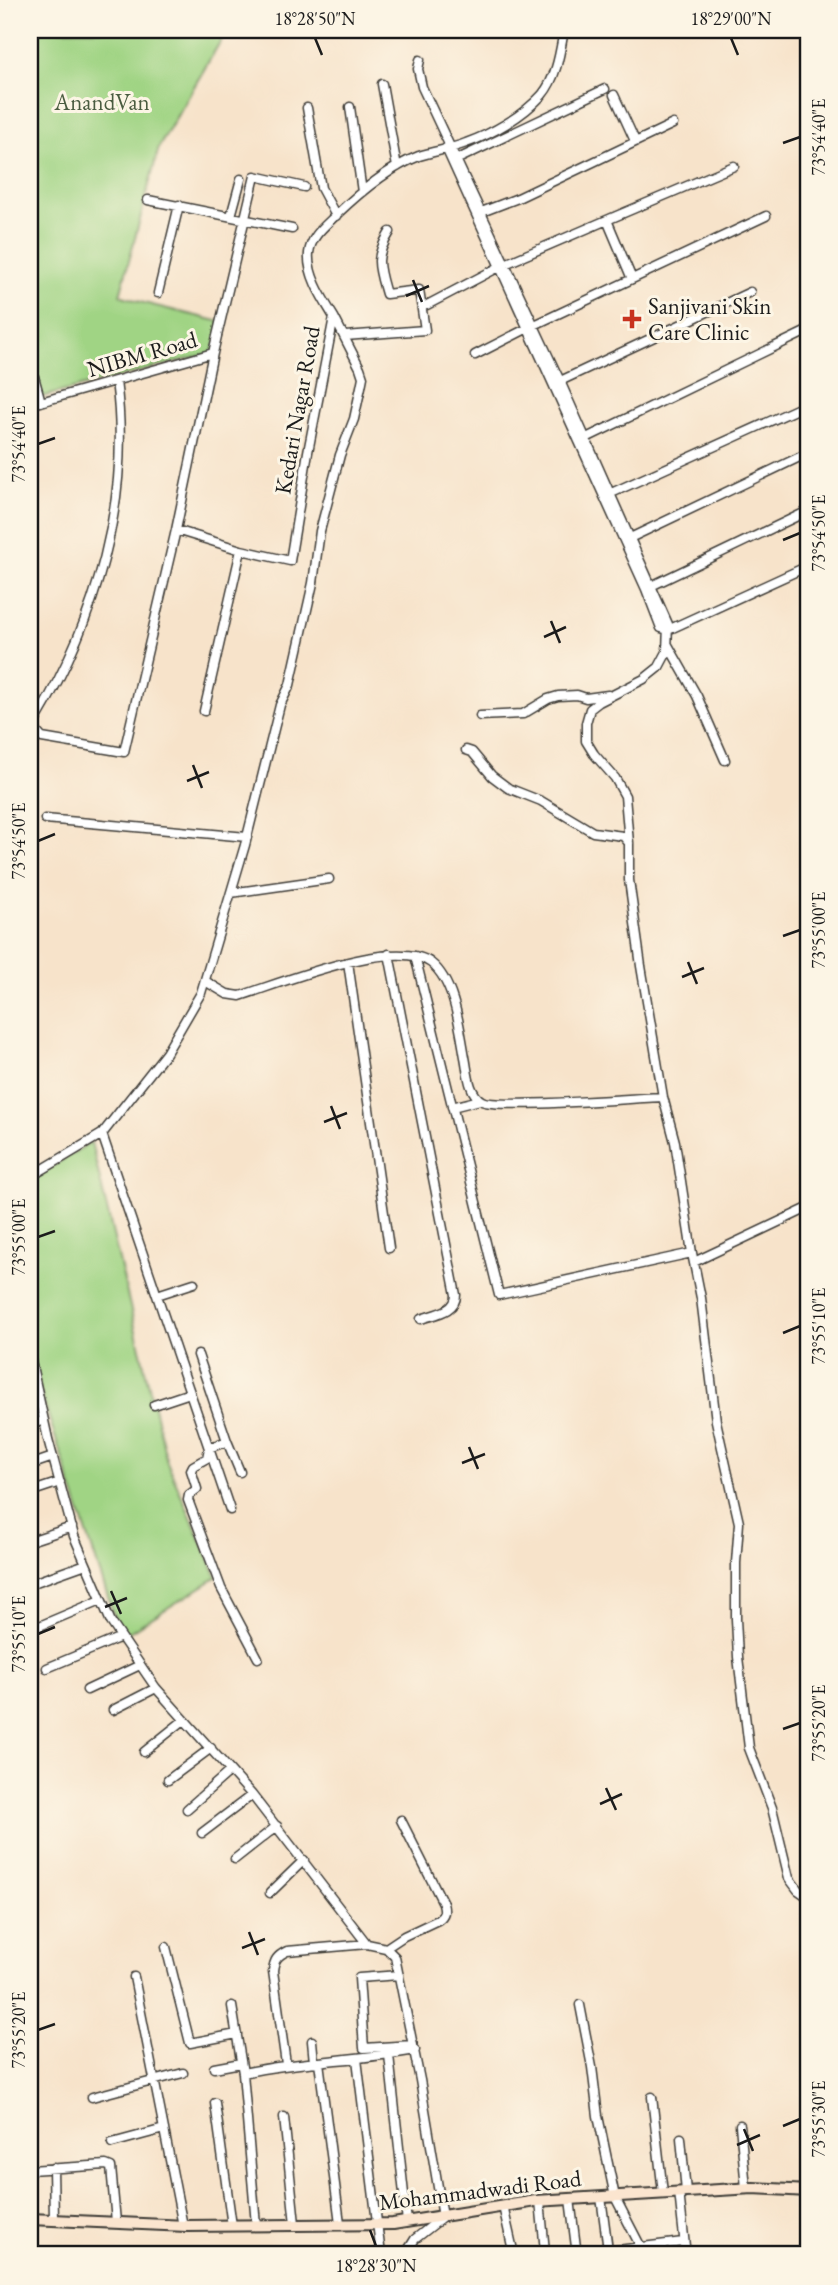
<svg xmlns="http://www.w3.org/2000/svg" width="838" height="2285" font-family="'EB Garamond',serif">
  <rect width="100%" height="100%" fill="#fcf5e5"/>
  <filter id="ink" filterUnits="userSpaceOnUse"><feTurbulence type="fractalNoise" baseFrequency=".0143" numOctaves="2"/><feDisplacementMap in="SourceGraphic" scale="14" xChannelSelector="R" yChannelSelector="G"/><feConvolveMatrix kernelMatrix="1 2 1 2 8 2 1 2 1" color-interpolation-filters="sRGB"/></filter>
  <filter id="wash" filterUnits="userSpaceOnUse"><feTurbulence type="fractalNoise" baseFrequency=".00686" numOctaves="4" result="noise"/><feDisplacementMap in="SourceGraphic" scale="28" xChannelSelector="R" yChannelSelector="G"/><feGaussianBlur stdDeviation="1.57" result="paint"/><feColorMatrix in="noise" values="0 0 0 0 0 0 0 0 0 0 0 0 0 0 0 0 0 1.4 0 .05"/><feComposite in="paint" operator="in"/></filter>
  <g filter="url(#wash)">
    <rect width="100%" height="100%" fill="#f7e3ca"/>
    <!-- green -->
    <path fill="#a0d484" stroke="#5e7850" stroke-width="2" d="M 30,30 L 227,30 L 159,147 L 120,295 L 144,303 L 221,322 L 213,353 L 30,400 Z
      M 91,1142 L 167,1462 L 217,1577 L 121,1637 L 30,1360 L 30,1180 Z"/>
  </g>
  <g filter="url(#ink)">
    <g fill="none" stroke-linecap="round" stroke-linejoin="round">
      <defs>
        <path id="street" d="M 420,60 L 418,69 L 422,87 L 560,381 L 668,624 L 667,652 L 659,667 L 644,679 L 599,702 L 590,709 L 586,723 L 586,741 L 594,754 L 615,778 L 625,796 L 629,843 L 629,880 L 641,966 L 663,1097 L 675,1142 L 692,1253 L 701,1298 L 716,1421 L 739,1523 L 736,1563 L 736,1619 L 738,1657 L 749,1748 L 772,1808 L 789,1878 L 798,1890 L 808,1897
          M 382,84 L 397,167
          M 614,95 L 635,141
          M 350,107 L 362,192
          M 307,108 L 321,188 L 336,216
          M 446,148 L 646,589 L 661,628 L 668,630
          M 458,159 L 605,89
          M 148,200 L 292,229
          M 479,213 L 518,198 L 673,124
          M 231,216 L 241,179
          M 632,279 L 607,220 L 734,166
          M 158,293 L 179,205
          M 427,305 L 505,264 L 607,220
          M 345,336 L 425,330 L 419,290 L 386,294 C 378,266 374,258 390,232
          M 475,355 L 528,328 L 766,216
          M 30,362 L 41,402
          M 116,381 C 132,499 96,620 36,720 L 34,729 L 42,738 L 124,752 L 176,530 L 213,353
          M 556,383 L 750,292
          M 30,405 L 213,353 L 255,176 L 304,187
          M 580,441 L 805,332
          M 607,495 L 808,404
          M 176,530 L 241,550 L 290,561 L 308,452 L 334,317 C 323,299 307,275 309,253 C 311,236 325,226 336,215 C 360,192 388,168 419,156 C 434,151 451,149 466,143 C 492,134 523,116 542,95 C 557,77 560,52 564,30
          M 628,539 L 808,453
          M 647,588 L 808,511
          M 668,630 L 808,566
          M 668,645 L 697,696 L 725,760
          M 204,711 L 241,550
          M 480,716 L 523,714 L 548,699 L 558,696 L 577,695 L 586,698 L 608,695
          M 466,750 L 472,752 L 492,776 L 508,788 L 541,801 L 593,832 L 623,836 L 629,843
          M 45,819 L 247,837
          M 231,893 L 329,879
          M 389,954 L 456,1295 C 456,1312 434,1314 421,1319
          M 415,956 L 499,1295 L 692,1253
          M 348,962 L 389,1248
          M 205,981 L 227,994 L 240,996 C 281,983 396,936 431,963 C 455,982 460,1030 465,1057 C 468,1071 468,1093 482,1101 C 495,1109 636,1098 663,1097
          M 452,1107 L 480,1100
          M 102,1134 L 230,1510
          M 30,1177 L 102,1134 L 166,1053 L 201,993 L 245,845 L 280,705 L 290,685 L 313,583 L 320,531 L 340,455 L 354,419 L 361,387 L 363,377 L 360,368 L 334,317
          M 694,1262 L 808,1208
          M 157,1295 L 194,1283
          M 198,1355 L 227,1441 L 240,1472
          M 30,1357 L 48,1439 L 74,1536 L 111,1622 L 156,1688 L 252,1795 L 367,1944 L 386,1948 L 395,1957 L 420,2080 L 443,2217 L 415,2239 L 405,2255
          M 154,1405 L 190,1393
          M 30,1425 L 44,1420
          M 227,1441 L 209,1448 L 207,1458 L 193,1466 L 191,1470 L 197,1489 L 189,1495 L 188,1500 L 221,1588 L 258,1658
          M 30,1465 L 53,1457
          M 30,1492 L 60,1482
          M 30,1541 L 72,1527
          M 30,1584 L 86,1564
          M 30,1630 L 101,1600
          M 47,1668 L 121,1637
          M 87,1690 L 140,1665
          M 113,1710 L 156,1688
          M 144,1752 L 184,1720
          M 168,1780 L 211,1748
          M 187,1809 L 230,1771
          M 202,1833 L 252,1795
          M 235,1859 L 277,1826
          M 270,1893 L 304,1860
          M 166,1947 L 190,2043 L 237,2034
          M 386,1948 L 404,1936 L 438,1920 C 445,1915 445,1911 443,1903 L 401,1820
          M 399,1975 L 359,1978 L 364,2048 L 413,2045
          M 134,1977 L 183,2226
          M 580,2005 L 592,2067 L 598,2116 L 615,2197 L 645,2255
          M 232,2006 L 243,2073 L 256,2225
          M 312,2041 L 314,2062
          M 389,2055 L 407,2222
          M 357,2059 L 381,2255
          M 319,2062 L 340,2223
          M 286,2064 L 273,1971 C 274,1960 277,1956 287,1951 L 367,1944
          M 214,2068 L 241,2063
          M 243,2073 C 300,2060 358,2061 415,2050
          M 92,2097 L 183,2073
          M 652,2097 L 663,2193
          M 215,2103 L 232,2226
          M 284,2117 L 295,2224
          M 740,2125 L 746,2188
          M 681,2138 L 686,2192
          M 112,2143 L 164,2129
          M 53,2168 L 54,2219
          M 30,2170 L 106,2165 L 111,2167 L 116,2222
          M 679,2192 L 686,2255
          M 601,2197 L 608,2250
          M 570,2199 L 577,2255
          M 540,2201 L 545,2251
          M 503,2206 L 514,2255
          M 577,2255 L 683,2242"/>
        <path id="secondary" d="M 30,2219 L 187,2226 L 393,2224 L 536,2201 L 753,2188 L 808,2191"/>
      </defs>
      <!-- street casing -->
      <use href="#street" stroke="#3d3a36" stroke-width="11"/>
      <!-- secondary casing -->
      <use href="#secondary" stroke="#3d3a36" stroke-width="14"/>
      <!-- street -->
      <use href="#street" stroke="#fff" stroke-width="8"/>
      <!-- secondary -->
      <use href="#secondary" stroke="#fbe5cf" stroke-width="10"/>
    </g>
  </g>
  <!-- ticks -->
  <path fill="none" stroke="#1c1c1c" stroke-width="2.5" d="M 315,38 L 322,55M 731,38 L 738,55M 783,143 L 800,137M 413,280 L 422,302M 406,296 L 429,286M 38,444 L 55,438M 783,540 L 800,533M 551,621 L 560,643M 544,637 L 566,627M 193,765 L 202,788M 187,781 L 209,772M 38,841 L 55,834M 783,936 L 800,930M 688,962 L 697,984M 682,977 L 704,968M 331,1106 L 340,1129M 324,1122 L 347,1113M 38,1237 L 55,1231M 783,1333 L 800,1326M 469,1447 L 478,1469M 462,1463 L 485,1454M 111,1591 L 121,1614M 105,1607 L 127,1598M 38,1634 L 55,1627M 783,1729 L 800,1723M 606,1788 L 616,1810M 600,1804 L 622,1794M 249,1932 L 258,1955M 242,1948 L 265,1939M 38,2030 L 55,2024M 783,2126 L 800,2119M 744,2129 L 753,2151M 737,2145 L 760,2135M 370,2230 L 376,2246"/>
  <!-- markers -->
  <path fill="#c8321e" stroke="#fcf5e5" stroke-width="2.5" d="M628.5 308.5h7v7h7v7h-7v7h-7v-7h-7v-7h7z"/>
  <g text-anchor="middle" stroke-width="6" stroke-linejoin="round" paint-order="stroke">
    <!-- park labels -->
    <g font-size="23" fill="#4a5c40" stroke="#fcf5e5">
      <text x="102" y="110">AnandVan</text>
    </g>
    <!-- poi labels -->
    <g font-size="23" fill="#1c1c1c" stroke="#fcf5e5" text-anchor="start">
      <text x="648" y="314">Sanjivani Skin<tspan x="648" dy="26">Care Clinic</tspan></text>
    </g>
    <!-- street labels -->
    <g font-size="23" fill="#1c1c1c" stroke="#fcf5e5">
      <text transform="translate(142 354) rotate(-16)" y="8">NIBM Road</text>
      <text transform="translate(297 410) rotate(-80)" y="8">Kedari Nagar Road</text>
      <text transform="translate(480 2190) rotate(-7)" y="8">Mohammadwadi Road</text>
    </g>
  </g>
  <!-- margin -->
  <rect width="838" height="2285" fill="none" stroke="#fcf5e5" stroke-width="77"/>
  <rect x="38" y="38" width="762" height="2208" fill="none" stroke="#1c1c1c" stroke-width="2.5"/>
  <g font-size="18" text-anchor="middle" fill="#1c1c1c">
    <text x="315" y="25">18°28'50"N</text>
    <text x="731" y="25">18°29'00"N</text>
    <text transform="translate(819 137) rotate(-90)" y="6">73°54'40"E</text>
    <text transform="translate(19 444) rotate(-90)" y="6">73°54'40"E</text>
    <text transform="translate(819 533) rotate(-90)" y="6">73°54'50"E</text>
    <text transform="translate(19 841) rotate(-90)" y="6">73°54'50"E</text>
    <text transform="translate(819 930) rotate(-90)" y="6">73°55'00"E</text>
    <text transform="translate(19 1237) rotate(-90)" y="6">73°55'00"E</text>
    <text transform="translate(819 1326) rotate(-90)" y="6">73°55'10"E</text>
    <text transform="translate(19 1634) rotate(-90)" y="6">73°55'10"E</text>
    <text transform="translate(819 1723) rotate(-90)" y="6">73°55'20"E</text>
    <text transform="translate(19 2030) rotate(-90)" y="6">73°55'20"E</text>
    <text transform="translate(819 2119) rotate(-90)" y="6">73°55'30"E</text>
    <text x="376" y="2272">18°28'30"N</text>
  </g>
</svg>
